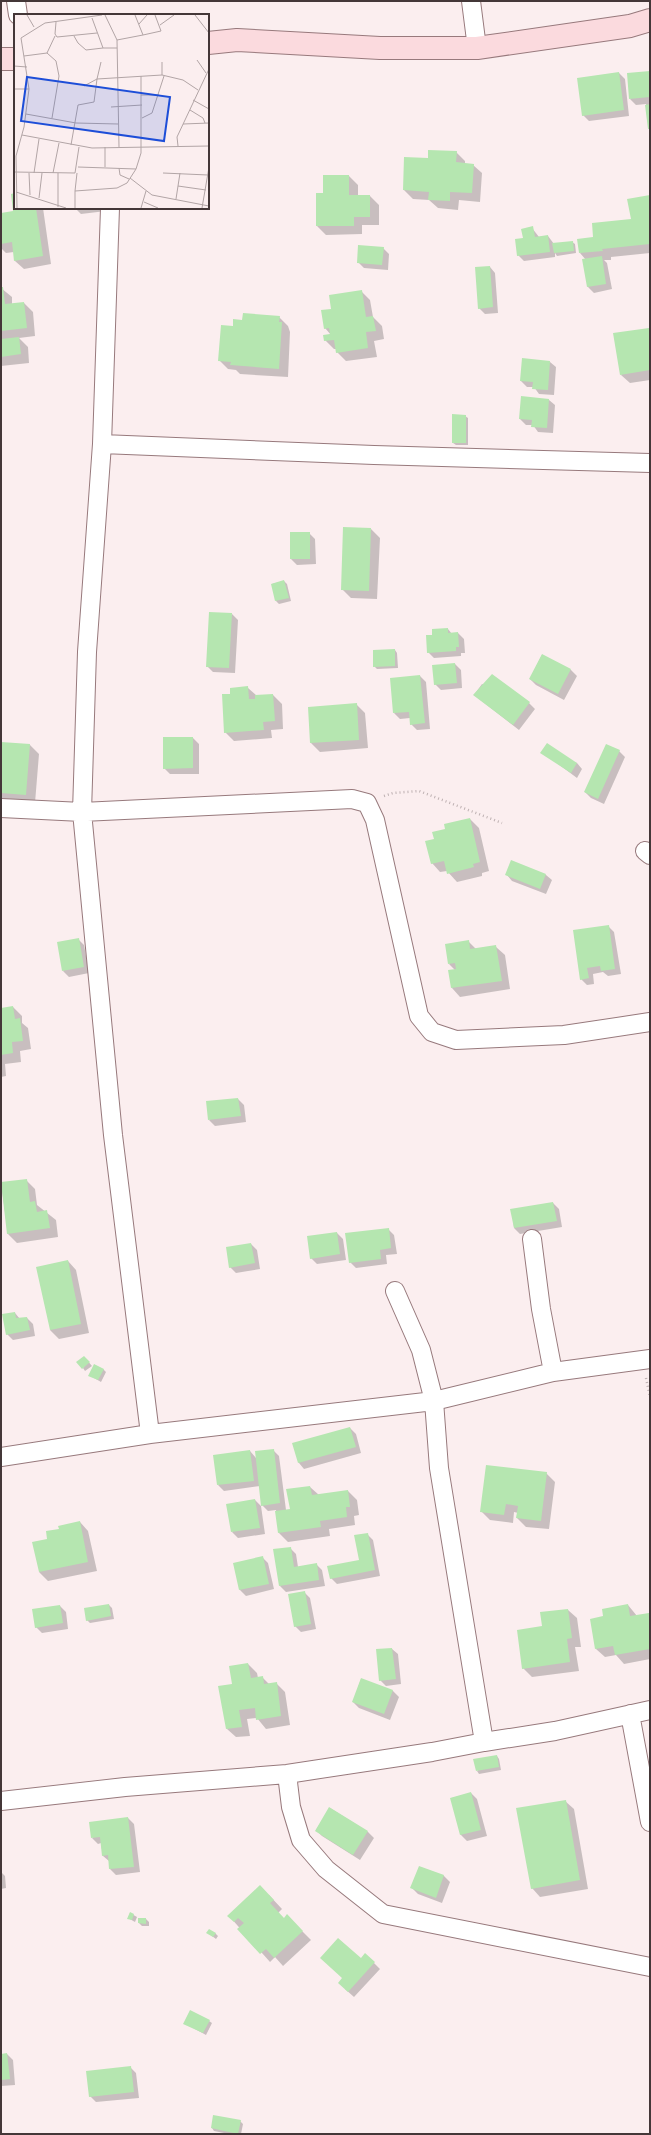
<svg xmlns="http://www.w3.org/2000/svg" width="651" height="2135" font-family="'Titillium Web',sans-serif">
  <rect width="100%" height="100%" fill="#fbeeef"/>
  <!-- shadow -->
  <path fill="#0003" d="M 650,72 L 650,129 L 646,104 L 636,105 L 630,99 Z
    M 619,73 L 625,79 L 629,116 L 589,121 L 583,115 Z
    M 456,152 L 465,161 L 465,164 L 473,165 L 482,173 L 480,202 L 459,200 L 458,210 L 438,208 L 429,200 L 413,199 L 404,190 L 428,159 Z
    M 349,176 L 358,185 L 358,196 L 370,196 L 379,205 L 379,225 L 362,225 L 362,234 L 326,235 L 317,226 L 324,194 Z
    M 15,194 L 15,208 L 43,208 L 51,264 L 24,269 L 15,261 L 14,252 L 6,253 L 1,248 L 1,214 L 14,212 Z
    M 650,196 L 650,253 L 611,257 L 611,260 L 604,260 L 607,263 L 612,289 L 594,293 L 588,287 L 586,260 L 580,253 L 594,238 L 632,220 Z
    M 75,208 L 105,208 L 106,211 L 81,214 Z
    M 532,228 L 539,237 L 548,236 L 554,244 L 572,242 L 575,244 L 576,253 L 557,256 L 555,253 L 555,257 L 524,261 L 518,255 L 524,239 Z
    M 383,248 L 389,254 L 388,270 L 364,268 L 358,262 Z
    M 490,267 L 495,273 L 498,313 L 485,314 L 479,308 Z
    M 1,288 L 12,297 L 12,304 L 24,303 L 33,312 L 35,336 L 19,338 L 28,347 L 29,363 L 1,366 L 1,376 Z
    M 361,291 L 370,300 L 373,317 L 382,326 L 384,339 L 374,341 L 377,357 L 346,361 L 337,352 L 336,349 L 334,349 L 325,340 L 331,335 L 325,328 L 332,310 Z
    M 279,317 L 288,326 L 290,332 L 288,377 L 240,374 L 236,370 L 228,369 L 220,361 L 234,327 L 243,321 Z
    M 648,329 L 650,330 L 650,380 L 630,383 L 621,375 Z
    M 550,362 L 556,367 L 554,395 L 539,394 L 534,387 L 527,387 L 521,381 Z
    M 549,400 L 555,405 L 553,433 L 538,432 L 533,425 L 526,425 L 520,419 Z
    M 465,416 L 468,418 L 468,445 L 456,445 L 453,443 Z
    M 371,529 L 380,538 L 377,599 L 351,598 L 342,589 Z
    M 309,533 L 315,539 L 316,564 L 297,565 L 291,559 Z
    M 284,581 L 287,584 L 291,601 L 279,604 L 276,601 L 272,584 Z
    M 232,614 L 238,620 L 235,673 L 213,672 L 207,666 Z
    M 448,629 L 452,634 L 458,633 L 464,639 L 465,653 L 461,653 L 461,656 L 434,658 L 428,652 L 433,636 Z
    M 395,650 L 397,653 L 398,668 L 377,669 L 374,666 Z
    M 542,655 L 571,670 L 577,676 L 564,700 L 536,685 L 530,679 Z
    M 455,664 L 461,670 L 462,688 L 441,690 L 435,684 Z
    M 420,676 L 426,682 L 430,729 L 417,730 L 411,724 L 410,718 L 400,719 L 394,713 Z
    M 482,684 L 529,703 L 535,709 L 519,730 L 474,695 Z
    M 248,688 L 257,696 L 273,695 L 282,704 L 283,729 L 271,730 L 272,738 L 234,741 L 225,732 L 231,694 Z
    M 356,704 L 365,713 L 368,748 L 320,752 L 311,743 L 309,708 Z
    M 193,738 L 199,744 L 199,774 L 170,774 L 164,768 Z
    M 1,743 L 30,745 L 39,754 L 35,803 L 1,801 Z
    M 619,751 L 625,757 L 604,804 L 591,798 L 585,792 Z
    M 542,752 L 577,763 L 582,769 L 577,778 Z
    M 470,819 L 479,828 L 489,871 L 482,873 L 482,876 L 457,882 L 447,871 L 440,872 L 432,863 L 435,840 L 446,829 Z
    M 507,875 L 546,875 L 552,880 L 546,894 L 512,881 Z
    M 608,926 L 614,932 L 621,974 L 608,976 L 603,972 L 593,974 L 594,984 L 587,985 L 581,979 Z
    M 78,939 L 84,945 L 89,973 L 69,977 L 63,971 Z
    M 468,941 L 477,950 L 496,947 L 505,955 L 510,989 L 460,997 L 452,988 L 455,970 L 449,964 Z
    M 13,1007 L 22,1016 L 22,1023 L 28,1028 L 31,1049 L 20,1051 L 21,1062 L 5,1064 L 6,1076 L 1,1077 L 1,1009 Z
    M 238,1099 L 244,1105 L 246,1122 L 215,1126 L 209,1120 Z
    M 26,1180 L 35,1189 L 37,1205 L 56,1220 L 58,1237 L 17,1243 L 8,1234 L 1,1183 Z
    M 553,1203 L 559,1209 L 562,1227 L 520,1234 L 514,1228 L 512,1210 Z
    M 388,1229 L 394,1235 L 397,1254 L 386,1255 L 387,1264 L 356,1268 L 350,1262 Z
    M 337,1233 L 343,1239 L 346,1260 L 317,1264 L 311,1258 Z
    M 251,1244 L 257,1250 L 260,1269 L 236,1273 L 230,1267 Z
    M 68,1261 L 76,1270 L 89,1333 L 59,1339 L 50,1330 Z
    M 15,1313 L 20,1319 L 27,1318 L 33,1324 L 35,1336 L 13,1340 L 7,1334 Z
    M 87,1360 L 92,1366 L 85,1371 L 83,1368 Z
    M 103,1369 L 106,1372 L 101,1382 L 89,1375 Z
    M 350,1428 L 356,1434 L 361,1453 L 304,1469 L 299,1463 L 294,1444 Z
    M 273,1450 L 279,1456 L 286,1510 L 291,1510 L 310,1487 L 319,1495 L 348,1491 L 357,1500 L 359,1515 L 354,1516 L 355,1525 L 329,1529 L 330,1536 L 288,1542 L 279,1533 L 276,1510 L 268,1511 L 262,1505 L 260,1486 L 224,1491 L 218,1485 L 250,1451 L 256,1458 Z
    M 546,1473 L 555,1482 L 549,1529 L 526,1527 L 517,1518 L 518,1513 L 514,1512 L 513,1523 L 490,1520 L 481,1511 Z
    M 255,1500 L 261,1506 L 265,1534 L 238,1538 L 232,1532 Z
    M 80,1522 L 88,1531 L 97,1571 L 48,1581 L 39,1572 L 60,1530 Z
    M 367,1534 L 373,1540 L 380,1576 L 337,1584 L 331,1578 L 360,1561 Z
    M 290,1548 L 296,1554 L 298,1567 L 316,1564 L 322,1570 L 325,1586 L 286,1592 L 280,1586 Z
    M 262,1557 L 268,1563 L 274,1589 L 246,1596 L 240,1590 L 234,1564 Z
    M 304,1592 L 310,1598 L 316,1629 L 301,1632 L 295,1626 Z
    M 109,1605 L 112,1608 L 114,1619 L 90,1623 L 87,1620 Z
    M 628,1605 L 637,1616 L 649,1614 L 650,1616 L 650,1659 L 624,1664 L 616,1655 L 605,1657 L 596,1649 L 604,1617 Z
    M 60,1606 L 66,1612 L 68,1629 L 42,1633 L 36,1627 Z
    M 568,1610 L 577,1618 L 581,1647 L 575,1647 L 579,1671 L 532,1677 L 523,1668 L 543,1627 Z
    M 392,1649 L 398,1654 L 401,1684 L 386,1686 L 380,1680 Z
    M 248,1664 L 257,1673 L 258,1678 L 262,1677 L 269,1684 L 276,1683 L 285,1692 L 290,1725 L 266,1729 L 257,1718 L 247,1719 L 250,1736 L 236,1737 L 227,1729 Z
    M 361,1679 L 393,1691 L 399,1697 L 390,1720 L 359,1708 L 353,1702 Z
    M 497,1756 L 499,1759 L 501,1770 L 479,1774 L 477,1771 Z
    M 471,1793 L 477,1799 L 487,1836 L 467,1841 L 461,1835 L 452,1798 Z
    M 565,1801 L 574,1809 L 588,1889 L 540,1897 L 532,1888 Z
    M 330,1808 L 368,1832 L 374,1838 L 360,1860 L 322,1836 L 316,1830 Z
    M 128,1818 L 134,1824 L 140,1872 L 116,1875 L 110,1869 L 109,1861 L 103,1856 L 101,1843 L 98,1844 L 92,1838 Z
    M 420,1867 L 444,1876 L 450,1882 L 442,1903 L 418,1894 L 412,1888 Z
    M 1,1872 L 5,1876 L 6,1888 L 1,1889 Z
    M 269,1895 L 282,1909 L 278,1913 L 284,1919 L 287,1916 L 311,1940 L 283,1966 L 275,1957 L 270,1962 L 229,1916 Z
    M 130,1913 L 137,1917 L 135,1922 L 128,1918 Z
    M 146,1919 L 149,1922 L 149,1926 L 142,1926 L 139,1923 Z
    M 208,1933 L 215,1933 L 218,1936 L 216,1939 Z
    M 365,1954 L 380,1969 L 354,1997 L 345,1989 Z
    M 209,2021 L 212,2023 L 206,2035 L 184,2023 Z
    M 7,2054 L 13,2060 L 15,2085 L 1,2086 L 1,2055 Z
    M 130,2067 L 136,2073 L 139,2098 L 96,2102 L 90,2096 Z
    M 240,2121 L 243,2124 L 241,2134 L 229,2134 L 214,2131 L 212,2128 Z"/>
  <!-- building -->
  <path fill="#b5e6b0" d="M 650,71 L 650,97 L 629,99 L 627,73 Z
    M 619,72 L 624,110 L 582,116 L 577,78 Z
    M 650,104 L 650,129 L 648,129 L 645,105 Z
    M 428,150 L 457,151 L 456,162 L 474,164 L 472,193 L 450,192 L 450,201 L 428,200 L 429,192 L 403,190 L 404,157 L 428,158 Z
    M 323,175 L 349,175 L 349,195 L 370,195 L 370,217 L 354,217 L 354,226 L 316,226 L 316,193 L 323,193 Z
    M 15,193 L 15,208 L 36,208 L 43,256 L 14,261 L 12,242 L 1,244 L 1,213 L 13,211 L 11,194 Z
    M 650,195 L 650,244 L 602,249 L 603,251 L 579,253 L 577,239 L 593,237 L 592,223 L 631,219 L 627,199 Z
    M 533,226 L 535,237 L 548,235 L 550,252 L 517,256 L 515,239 L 523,238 L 521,229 Z
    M 573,241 L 574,251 L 554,253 L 552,243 Z
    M 358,245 L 384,247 L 382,265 L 357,263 Z
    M 602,256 L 606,284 L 587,287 L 582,259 Z
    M 490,266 L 493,307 L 478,309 L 475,267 Z
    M 1,287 L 3,287 L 5,304 L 24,302 L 27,328 L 1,331 Z
    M 362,290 L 366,317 L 373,316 L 376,331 L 366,332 L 368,348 L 336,353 L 334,340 L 324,341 L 323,335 L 330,334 L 329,328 L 324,329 L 321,310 L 331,309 L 329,295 Z
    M 243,313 L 280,316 L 279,322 L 282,322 L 279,369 L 230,365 L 231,362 L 218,361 L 221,325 L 233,326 L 233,319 L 242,320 Z
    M 649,328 L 650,370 L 620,375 L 613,333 Z
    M 19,337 L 21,354 L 1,357 L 1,339 Z
    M 522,358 L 550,361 L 548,390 L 532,389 L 533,382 L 520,381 Z
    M 521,396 L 549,399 L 547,428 L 531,427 L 532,420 L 519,419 Z
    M 452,414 L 466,415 L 466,443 L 452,443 Z
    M 343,527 L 371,528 L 369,591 L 341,590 Z
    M 290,532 L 310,532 L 310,559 L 290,559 Z
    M 284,580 L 289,598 L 275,601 L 271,584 Z
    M 209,612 L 232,613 L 229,668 L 206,667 Z
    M 448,628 L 448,633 L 458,632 L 459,647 L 456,647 L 456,651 L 427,653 L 426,635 L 432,635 L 432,629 Z
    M 395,649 L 395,666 L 373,667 L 373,650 Z
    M 542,654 L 571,669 L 558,694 L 529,679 Z
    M 455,663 L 457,683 L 434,685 L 432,665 Z
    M 492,674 L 530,702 L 513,725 L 473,695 Z
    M 420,675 L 425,723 L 410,725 L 409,712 L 393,713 L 390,678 Z
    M 248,686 L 249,699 L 255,699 L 255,695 L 273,694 L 275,721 L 263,722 L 264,730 L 224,733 L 222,694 L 230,694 L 230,688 Z
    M 357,703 L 359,740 L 310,743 L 308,707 Z
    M 163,737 L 193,737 L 193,768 L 163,769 Z
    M 1,742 L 30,744 L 26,795 L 1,793 Z
    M 547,743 L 577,763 L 571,773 L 540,753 Z
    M 606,744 L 620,750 L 598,799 L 584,792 Z
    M 470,818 L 480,862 L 473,864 L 474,867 L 447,874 L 444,861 L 431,864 L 425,841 L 434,839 L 432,832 L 445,829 L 444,824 Z
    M 511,860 L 546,874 L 540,889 L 505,875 Z
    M 609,925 L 615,969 L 601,971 L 600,966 L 587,968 L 589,978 L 580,980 L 573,930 Z
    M 79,938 L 84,967 L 62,971 L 57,942 Z
    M 469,940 L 470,949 L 496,945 L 502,981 L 451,988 L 448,970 L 456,969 L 455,963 L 448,964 L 445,944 Z
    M 13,1006 L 15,1019 L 20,1018 L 23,1041 L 12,1042 L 13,1053 L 1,1055 L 1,1008 Z
    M 238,1098 L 241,1116 L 208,1120 L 206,1101 Z
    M 27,1179 L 30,1202 L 35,1201 L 37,1212 L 47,1210 L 50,1228 L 7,1234 L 1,1182 Z
    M 553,1202 L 557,1221 L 514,1228 L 510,1209 Z
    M 389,1228 L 391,1248 L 380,1250 L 381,1259 L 349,1263 L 345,1233 Z
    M 337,1232 L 340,1254 L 310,1259 L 307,1236 Z
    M 251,1243 L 255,1263 L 229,1268 L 226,1247 Z
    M 68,1260 L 81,1324 L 50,1330 L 36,1267 Z
    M 15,1312 L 16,1318 L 27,1317 L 30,1330 L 6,1335 L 2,1314 Z
    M 84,1356 L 90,1362 L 82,1369 L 76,1362 Z
    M 94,1364 L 104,1369 L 98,1380 L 88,1376 Z
    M 350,1427 L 356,1447 L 298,1463 L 292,1443 Z
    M 274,1449 L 280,1503 L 261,1506 L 255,1451 Z
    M 250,1450 L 254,1481 L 217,1485 L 213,1455 Z
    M 486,1465 L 547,1472 L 541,1521 L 516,1518 L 518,1506 L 506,1504 L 504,1515 L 480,1512 Z
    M 310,1486 L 312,1495 L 348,1490 L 350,1507 L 346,1507 L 347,1517 L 320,1521 L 321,1527 L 278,1533 L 275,1511 L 290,1509 L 286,1489 Z
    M 255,1499 L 260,1528 L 231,1532 L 226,1504 Z
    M 80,1521 L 88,1562 L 39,1572 L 32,1542 L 47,1539 L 46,1531 L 59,1529 L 58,1526 Z
    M 368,1533 L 375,1570 L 330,1579 L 327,1566 L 359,1560 L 354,1535 Z
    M 291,1547 L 294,1567 L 317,1563 L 319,1580 L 279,1586 L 273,1549 Z
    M 263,1556 L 269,1584 L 239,1590 L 233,1563 Z
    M 305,1591 L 311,1624 L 294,1627 L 288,1594 Z
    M 109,1604 L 111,1616 L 86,1621 L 84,1608 Z
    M 628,1604 L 630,1616 L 649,1613 L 650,1649 L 615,1655 L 613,1646 L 595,1649 L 590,1619 L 603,1616 L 602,1609 Z
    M 60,1605 L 63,1623 L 35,1628 L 32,1609 Z
    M 568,1609 L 572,1638 L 567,1639 L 570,1662 L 522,1669 L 517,1630 L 542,1626 L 540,1612 Z
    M 392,1648 L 396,1679 L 379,1681 L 376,1649 Z
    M 248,1663 L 251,1678 L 263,1676 L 264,1684 L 277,1682 L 281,1716 L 256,1720 L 255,1708 L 239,1710 L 242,1727 L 226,1729 L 218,1686 L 232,1684 L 229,1666 Z
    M 361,1678 L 393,1690 L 384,1714 L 352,1702 Z
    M 497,1755 L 499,1767 L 476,1771 L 473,1759 Z
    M 471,1792 L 481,1830 L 460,1835 L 450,1798 Z
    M 566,1800 L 580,1880 L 531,1889 L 516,1808 Z
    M 329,1807 L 368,1831 L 353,1855 L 315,1831 Z
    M 128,1817 L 134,1867 L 109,1869 L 108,1855 L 102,1856 L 100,1837 L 91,1838 L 89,1822 Z
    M 419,1866 L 444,1875 L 436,1898 L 410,1888 Z
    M 260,1885 L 274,1900 L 270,1903 L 284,1918 L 287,1914 L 303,1931 L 274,1958 L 266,1949 L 260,1954 L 237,1929 L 244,1923 L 238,1918 L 234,1922 L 227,1916 Z
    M 130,1912 L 134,1914 L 132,1920 L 127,1919 Z
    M 138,1918 L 146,1918 L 146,1924 L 138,1923 Z
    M 209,1929 L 216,1933 L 213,1937 L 206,1933 Z
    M 338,1938 L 361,1958 L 365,1953 L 375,1962 L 348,1992 L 338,1983 L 342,1978 L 320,1958 Z
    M 190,2010 L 210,2020 L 203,2033 L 183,2024 Z
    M 7,2053 L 10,2079 L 1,2080 L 1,2054 Z
    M 131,2066 L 134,2092 L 89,2097 L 86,2071 Z
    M 213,2115 L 241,2120 L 238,2134 L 211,2128 Z"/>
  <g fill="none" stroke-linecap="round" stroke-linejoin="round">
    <defs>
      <path id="street" d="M 16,1 L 18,15
        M 471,1 L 477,48
        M 110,208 L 102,444 L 87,652 L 82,812 L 113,1135 L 150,1434
        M 102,444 L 374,455 L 650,463
        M 1,808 L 82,812 L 352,799 L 367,803 L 375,820 L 419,1016 L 432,1032 L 456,1040 L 564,1035 L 650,1022
        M 645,851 L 650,855
        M 532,1239 L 541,1309 L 553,1372
        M 395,1291 L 421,1350 L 434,1401 L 439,1468 L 484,1742
        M 1,1457 L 150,1434 L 434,1401 L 553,1372 L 650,1359
        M 630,1714 L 650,1822
        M 287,1774 L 291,1807 L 301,1840 L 326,1869 L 383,1914 L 650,1967
        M 1,1801 L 125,1787 L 287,1774 L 432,1752 L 484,1742 L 555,1731 L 650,1710"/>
      <path id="secondary" d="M 208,43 L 237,40 L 380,48 L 477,48 L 630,26 L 650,20
        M 1,59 L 15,59"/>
    </defs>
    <!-- street casing -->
    <use href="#street" stroke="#97797c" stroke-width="20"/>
    <!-- secondary casing -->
    <use href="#secondary" stroke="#97797c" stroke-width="24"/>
    <!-- path -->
    <path stroke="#beb1b2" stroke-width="2.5" stroke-dasharray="1 3" stroke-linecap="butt" d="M 384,796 L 393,793 L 419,791 L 502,823
      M 646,1378 L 650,1397"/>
    <!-- street -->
    <use href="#street" stroke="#fff" stroke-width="18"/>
    <!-- secondary -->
    <use href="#secondary" stroke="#fbdade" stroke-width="22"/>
  </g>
  <!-- overview -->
  <g transform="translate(14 14)">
    <rect width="195" height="195" fill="#fbeeef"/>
    <path fill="none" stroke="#b2a5a6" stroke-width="1" d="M 13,1 L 20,13M 91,1 L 103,26 L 105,133M 181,1 L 195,19M 78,4 L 89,34 L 103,34M 42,8 L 41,20 L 43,23 L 83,19M 125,10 L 133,1M 146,11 L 160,1M 129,21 L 147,17 L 141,1M 60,22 L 64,29 L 72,36 L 89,34M 103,26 L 129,21 L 121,1M 33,39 L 41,22M 10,42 L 33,39 L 42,47 L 45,62 L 38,104M 183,46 L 192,59M 148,48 L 148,61M 0,52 L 13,53M 70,72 L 83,65 L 87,48M 0,75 L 15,75M 127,81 L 145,81M 179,86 L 195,95M 97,93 L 128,91M 176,96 L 189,104 L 191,109M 12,100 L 62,109 L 104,110M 128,104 L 138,99 L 150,62M 169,110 L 195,109M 8,121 L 78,134 L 195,132M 57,131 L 64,91 L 80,88 L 83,65 L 148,61 L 169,66 L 184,76M 164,132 L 163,123 L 195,55M 64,153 L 122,155M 91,153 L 91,133M 105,154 L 106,161 L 115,165M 1,158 L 61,159 L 65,133M 15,159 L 16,181M 20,159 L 25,125M 39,159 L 45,129M 44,159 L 44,193M 149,159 L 194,161M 116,164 L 138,181 L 195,192M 164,172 L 192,176M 61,177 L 63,159M 2,178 L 52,194M 25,184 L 28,159M 162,185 L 166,159M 130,188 L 144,194M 3,194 L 2,142 L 10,113 L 15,75 L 7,24 L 31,9 L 88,1M 61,194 L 61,177 L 103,174 L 113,169 L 122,155 L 127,139 L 127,62M 127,194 L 132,177M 188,194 L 195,153"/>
    <path fill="#1d4ed8" fill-opacity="0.15" stroke="#1d4ed8" stroke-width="2" d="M 13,63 L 156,83 L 150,127 L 7,107 Z"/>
    <rect width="195" height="195" fill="none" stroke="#443738" stroke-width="2"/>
  </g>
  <!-- border -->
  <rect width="651" height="2135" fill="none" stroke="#443738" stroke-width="4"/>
</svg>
